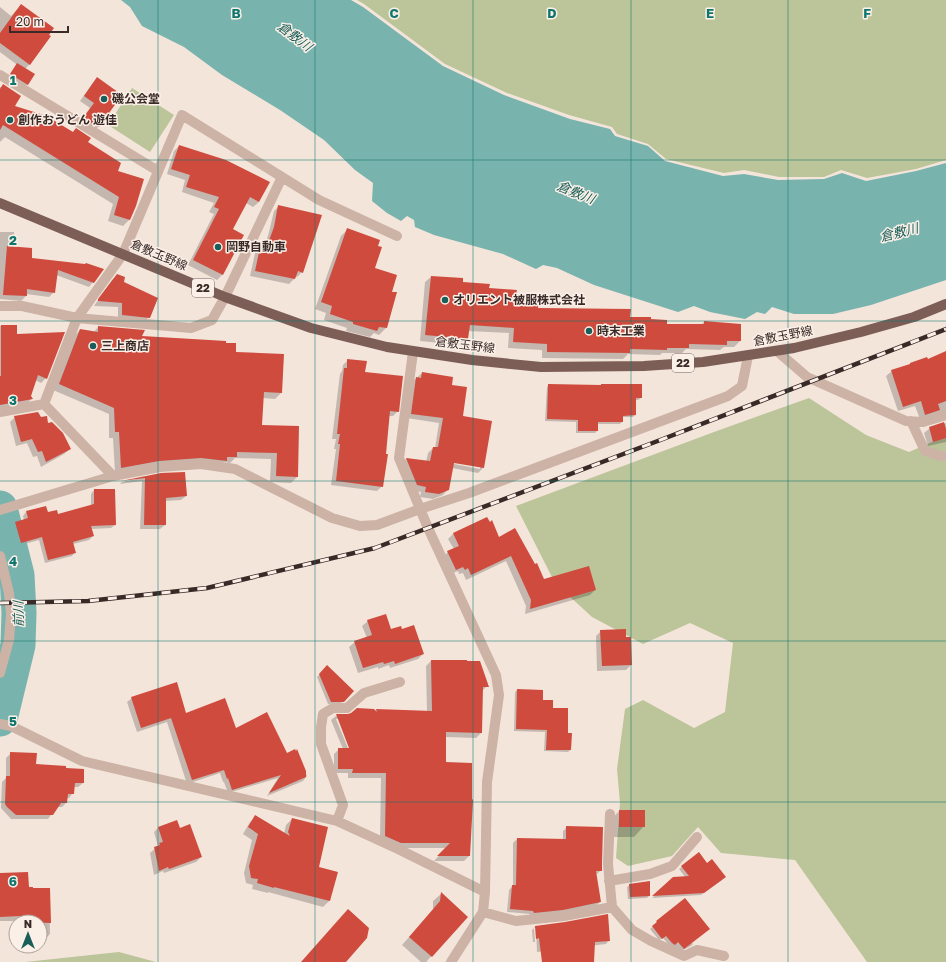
<svg xmlns="http://www.w3.org/2000/svg" width="946" height="962" font-family="'Golos Text','Noto Sans JP',sans-serif">
  <rect width="100%" height="100%" fill="#f4e5db"/>
  <!-- green -->
  <path fill="#bcc49a" d="M 357,0 L 946,0 L 946,160 L 916,169 L 867,178 L 841,170 L 824,177 L 779,177 L 744,170 L 724,173 L 666,159 L 648,144 L 617,134 L 612,127 L 569,115 L 507,93 L 445,64 L 364,4 Z
    M 132,88 L 174,115 L 150,152 L 108,125 Z
    M 809,398 L 866,435 L 909,452 L 946,436 L 946,962 L 867,962 L 795,860 L 721,853 L 698,827 L 672,856 L 628,866 L 616,858 L 620,803 L 617,769 L 625,709 L 643,700 L 694,728 L 725,712 L 733,643 L 690,623 L 643,644 L 592,617 L 555,583 L 516,506 L 714,432 Z
    M 119,952 L 156,962 L 25,962 Z"/>
  <!-- water -->
  <path fill="#78b3ad" d="M 121,0 L 351,0 L 363,7 L 443,66 L 504,95 L 570,119 L 610,129 L 615,136 L 648,146 L 665,161 L 723,176 L 744,174 L 778,180 L 824,179 L 842,173 L 866,181 L 916,171 L 946,163 L 946,280 L 871,305 L 833,314 L 794,314 L 772,307 L 765,314 L 757,312 L 745,319 L 710,312 L 694,306 L 678,312 L 594,285 L 557,268 L 543,265 L 536,269 L 503,254 L 434,235 L 415,227 L 414,220 L 407,216 L 401,221 L 387,213 L 372,201 L 373,183 L 355,170 L 324,140 L 280,110 L 222,75 L 184,47 L 142,26 L 130,7 Z"/>
  <!-- shadow -->
  <path fill="#0003" fill-rule="evenodd" d="M 21,5 L 50,37 L 29,65 L 25,69 L 28,84 L 25,86 L 13,79 L 20,67 L 0,52 L 0,7 L 11,16 Z
    M 97,78 L 121,95 L 98,127 L 93,132 L 79,123 L 90,108 L 80,101 L 92,84 Z
    M 0,87 L 2,87 L 13,107 L 87,143 L 116,171 L 130,219 L 123,226 L 108,221 L 113,204 L 5,137 L 0,142 Z
    M 179,146 L 259,202 L 253,207 L 246,203 L 232,230 L 242,235 L 222,275 L 217,280 L 188,265 L 214,214 L 209,212 L 214,203 L 182,192 L 185,180 L 167,174 L 174,151 Z
    M 279,206 L 302,272 L 297,277 L 295,276 L 294,279 L 289,284 L 250,276 L 256,249 L 261,244 L 265,246 L 269,232 L 274,211 Z
    M 347,230 L 390,293 L 396,293 L 386,328 L 379,335 L 374,333 L 370,337 L 346,331 L 347,328 L 324,320 L 326,313 L 315,309 L 341,236 Z
    M 0,232 L 14,232 L 14,248 L 31,259 L 93,282 L 89,287 L 56,275 L 54,292 L 49,297 L 26,294 L 26,296 L 21,301 L 0,299 Z
    M 117,275 L 149,317 L 144,322 L 118,320 L 118,307 L 94,306 L 112,280 Z
    M 431,277 L 462,283 L 515,296 L 537,309 L 650,320 L 666,325 L 701,325 L 704,322 L 740,341 L 734,347 L 724,347 L 720,350 L 686,349 L 682,353 L 662,353 L 660,355 L 628,354 L 623,359 L 542,358 L 542,350 L 508,348 L 509,333 L 468,331 L 467,339 L 462,345 L 420,341 L 425,282 Z
    M 0,326 L 16,326 L 16,335 L 46,378 L 41,383 L 35,380 L 30,396 L 31,399 L 27,404 L 0,409 Z
    M 98,327 L 141,337 L 235,352 L 281,393 L 275,399 L 263,398 L 261,426 L 297,477 L 291,483 L 270,482 L 271,459 L 235,458 L 230,463 L 224,462 L 115,473 L 113,438 L 109,438 L 109,414 L 53,390 L 74,336 L 80,330 L 94,332 Z
    M 946,355 L 946,416 L 920,419 L 915,406 L 898,411 L 886,376 L 892,371 Z
    M 348,360 L 364,373 L 398,411 L 393,416 L 388,416 L 382,486 L 377,491 L 331,485 L 336,449 L 334,449 L 336,439 L 332,439 L 340,374 L 342,371 L 343,365 Z
    M 422,373 L 451,386 L 462,417 L 491,422 L 483,468 L 478,473 L 452,468 L 448,489 L 443,495 L 433,499 L 420,497 L 421,492 L 412,490 L 401,464 L 406,459 L 426,462 L 428,453 L 433,448 L 435,448 L 439,423 L 407,418 L 411,383 ZM 449,461 L 480,467 L 480,469 L 449,463 Z
    M 549,385 L 641,398 L 638,400 L 635,400 L 635,415 L 633,417 L 622,417 L 622,422 L 620,424 L 597,424 L 597,431 L 595,433 L 576,433 L 576,422 L 545,421 L 547,387 Z
    M 15,417 L 40,418 L 70,449 L 64,454 L 41,467 L 37,456 L 33,457 L 27,443 L 16,446 L 10,422 Z
    M 946,423 L 946,442 L 928,446 L 924,433 L 930,428 Z
    M 161,474 L 186,496 L 181,500 L 165,501 L 165,525 L 160,529 L 140,529 L 142,481 L 120,484 L 122,482 Z
    M 94,490 L 115,525 L 111,528 L 91,529 L 93,536 L 89,540 L 73,544 L 75,552 L 72,556 L 45,563 L 39,540 L 17,546 L 12,526 L 16,523 L 24,520 L 23,516 L 26,512 L 47,514 L 58,516 L 91,506 L 91,494 Z
    M 454,533 L 499,538 L 534,565 L 544,580 L 595,590 L 590,595 L 525,614 L 526,606 L 506,561 L 466,580 L 463,573 L 459,574 L 458,571 L 451,574 L 443,557 L 448,552 L 454,549 L 448,539 Z
    M 368,621 L 390,630 L 401,630 L 423,654 L 418,659 L 390,668 L 389,665 L 378,669 L 378,667 L 358,673 L 349,647 L 355,642 L 367,638 L 362,626 Z
    M 601,631 L 631,665 L 626,670 L 597,671 L 596,636 Z
    M 431,661 L 487,686 L 482,691 L 481,733 L 476,738 L 445,737 L 445,763 L 470,855 L 464,861 L 434,861 L 446,848 L 395,848 L 380,841 L 381,778 L 348,778 L 348,773 L 334,773 L 334,754 L 339,749 L 343,749 L 331,720 L 336,716 L 348,715 L 375,711 L 377,710 L 427,712 L 426,666 ZM 336,719 L 339,719 L 352,752 L 350,753 Z
    M 327,667 L 353,691 L 341,703 L 328,704 L 317,677 Z
    M 517,690 L 542,701 L 552,709 L 566,734 L 570,750 L 568,752 L 544,751 L 545,732 L 514,731 L 515,692 Z
    M 132,698 L 235,729 L 286,754 L 297,751 L 307,776 L 303,781 L 267,796 L 278,778 L 228,793 L 224,782 L 223,782 L 220,773 L 187,784 L 167,722 L 137,732 L 127,702 Z
    M 11,753 L 35,765 L 65,769 L 83,783 L 78,787 L 74,787 L 73,793 L 69,798 L 67,798 L 66,803 L 62,807 L 57,807 L 48,819 L 11,819 L 1,808 L 2,782 L 6,778 L 6,758 Z
    M 619,811 L 644,826 L 634,837 L 609,837 L 609,822 Z
    M 256,816 L 284,834 L 286,825 L 292,819 L 317,867 L 337,873 L 329,901 L 323,907 L 268,892 L 268,893 L 252,889 L 253,885 L 246,883 L 244,873 L 252,840 L 243,834 L 250,822 Z
    M 567,827 L 601,870 L 597,874 L 596,874 L 600,902 L 596,906 L 558,913 L 530,916 L 530,914 L 507,912 L 509,890 L 513,886 L 513,843 L 517,839 L 563,840 L 563,831 Z
    M 158,828 L 179,829 L 201,857 L 196,862 L 164,873 L 163,871 L 154,875 L 150,853 L 158,846 L 154,832 Z
    M 682,867 L 722,880 L 701,895 L 652,898 L 674,878 L 686,878 L 679,869 Z
    M 0,874 L 28,888 L 32,889 L 49,889 L 50,934 L 45,939 L 40,939 L 40,922 L 16,922 L 15,926 L 15,921 L 0,921 Z
    M 630,885 L 649,896 L 647,898 L 628,899 L 627,887 Z
    M 441,894 L 467,917 L 426,962 L 421,962 L 402,945 L 433,910 L 433,901 Z
    M 657,922 L 692,943 L 693,944 L 691,946 L 681,951 L 669,945 L 663,938 L 659,940 L 650,929 L 655,925 L 655,924 Z
    M 535,927 L 609,940 L 606,944 L 537,952 L 536,928 L 534,928 L 535,942 L 533,942 L 532,930 Z"/>
  <g fill="none" stroke-linecap="round" stroke-linejoin="round">
    <!-- river -->
    <path stroke="#78b3ad" stroke-width="35" d="M 0,508 L 17,575 L 19,613 L 18,645 L 0,719"/>
  </g>
  <!-- building -->
  <path fill="#cf4b3e" d="M 21,4 L 54,28 L 49,35 L 51,36 L 30,65 L 0,43 L 0,33 Z
    M 17,63 L 35,74 L 28,85 L 10,74 Z
    M 97,77 L 122,95 L 99,127 L 83,118 L 94,103 L 84,96 Z
    M 3,84 L 21,96 L 15,106 L 50,117 L 50,118 L 73,132 L 76,128 L 91,138 L 88,142 L 121,163 L 118,171 L 144,179 L 136,206 L 130,220 L 114,215 L 119,197 L 3,125 L 0,130 L 0,89 Z
    M 179,145 L 226,160 L 270,182 L 259,202 L 250,197 L 233,229 L 244,235 L 223,275 L 193,260 L 219,209 L 214,207 L 219,197 L 186,187 L 190,175 L 171,169 Z
    M 278,205 L 322,215 L 303,273 L 298,271 L 295,279 L 255,271 L 261,243 L 267,246 L 274,227 Z
    M 347,228 L 380,240 L 378,246 L 382,247 L 375,268 L 397,275 L 392,292 L 397,292 L 387,328 L 379,327 L 377,331 L 353,324 L 353,322 L 330,314 L 332,306 L 321,302 Z
    M 7,246 L 32,248 L 32,258 L 85,264 L 86,263 L 104,269 L 94,283 L 58,270 L 55,293 L 27,289 L 27,296 L 3,295 Z
    M 117,274 L 125,277 L 124,282 L 158,298 L 150,318 L 122,315 L 122,303 L 98,301 L 98,299 Z
    M 431,276 L 463,278 L 463,282 L 490,284 L 489,288 L 517,290 L 516,295 L 539,296 L 538,308 L 631,309 L 630,317 L 651,317 L 651,319 L 667,320 L 667,324 L 704,324 L 704,321 L 741,324 L 741,341 L 727,341 L 727,345 L 689,344 L 689,348 L 667,348 L 667,350 L 630,349 L 630,353 L 547,352 L 547,344 L 513,342 L 514,328 L 470,325 L 468,339 L 425,335 Z
    M 1,325 L 17,325 L 17,334 L 65,332 L 47,379 L 38,375 L 31,396 L 33,399 L 0,405 L 0,376 L 1,376 Z
    M 98,326 L 145,330 L 142,336 L 226,341 L 226,343 L 236,343 L 236,352 L 284,354 L 282,393 L 264,392 L 262,425 L 299,426 L 298,477 L 276,476 L 277,453 L 237,452 L 237,457 L 227,457 L 227,461 L 201,458 L 159,461 L 121,468 L 119,432 L 115,432 L 114,408 L 59,384 L 80,329 L 98,332 Z
    M 946,351 L 946,401 L 938,404 L 940,410 L 925,415 L 921,401 L 903,407 L 891,370 L 910,364 L 910,363 L 927,357 L 928,359 Z
    M 347,359 L 367,361 L 365,372 L 403,376 L 399,412 L 390,411 L 386,454 L 388,454 L 383,487 L 336,481 L 340,444 L 338,444 L 340,434 L 337,434 L 344,368 L 347,368 Z
    M 422,372 L 453,377 L 452,385 L 467,387 L 463,416 L 492,421 L 484,468 L 454,463 L 449,490 L 439,494 L 425,492 L 426,487 L 417,485 L 406,458 L 430,461 L 433,447 L 438,447 L 443,418 L 411,414 L 416,377 L 421,378 Z
    M 548,384 L 601,385 L 601,384 L 642,384 L 642,398 L 636,398 L 636,415 L 623,416 L 623,422 L 598,422 L 598,431 L 578,431 L 578,420 L 547,419 Z
    M 38,412 L 41,417 L 47,416 L 48,423 L 52,422 L 63,433 L 71,449 L 46,462 L 42,451 L 38,452 L 32,439 L 21,442 L 14,416 Z
    M 944,422 L 946,429 L 946,438 L 933,442 L 929,427 Z
    M 185,472 L 187,496 L 166,498 L 166,525 L 144,525 L 145,478 L 121,481 L 161,473 Z
    M 94,489 L 115,489 L 116,525 L 91,526 L 94,536 L 73,542 L 76,553 L 48,560 L 42,537 L 21,543 L 15,522 L 28,518 L 26,511 L 46,506 L 48,512 L 57,510 L 58,514 L 94,504 Z
    M 487,517 L 490,522 L 492,520 L 499,537 L 515,528 L 535,564 L 537,563 L 544,579 L 589,566 L 596,590 L 530,609 L 531,600 L 511,556 L 471,575 L 468,568 L 465,570 L 463,567 L 456,570 L 447,551 L 459,546 L 453,533 Z
    M 386,614 L 391,629 L 401,626 L 402,629 L 414,625 L 424,654 L 395,664 L 394,661 L 384,664 L 383,662 L 363,668 L 354,641 L 372,635 L 367,620 Z
    M 626,629 L 626,637 L 631,637 L 632,665 L 602,666 L 600,630 Z
    M 431,660 L 467,660 L 467,661 L 480,661 L 489,687 L 483,687 L 482,733 L 446,732 L 446,762 L 472,763 L 472,799 L 473,800 L 470,856 L 437,856 L 450,843 L 401,843 L 385,836 L 386,773 L 352,773 L 353,769 L 338,769 L 338,748 L 349,748 L 336,714 L 348,714 L 351,713 L 357,708 L 374,709 L 377,712 L 376,709 L 432,711 Z
    M 327,665 L 354,691 L 344,702 L 331,702 L 319,674 Z
    M 177,682 L 186,713 L 225,698 L 236,728 L 267,712 L 287,753 L 295,749 L 296,751 L 297,749 L 306,771 L 306,777 L 269,793 L 281,775 L 232,790 L 228,778 L 227,779 L 224,770 L 192,780 L 171,718 L 141,728 L 131,697 Z
    M 517,689 L 543,690 L 543,700 L 553,700 L 553,708 L 568,708 L 568,733 L 572,733 L 571,750 L 546,750 L 547,730 L 516,729 Z
    M 10,752 L 37,753 L 36,764 L 66,766 L 66,768 L 84,769 L 84,783 L 75,783 L 74,794 L 68,794 L 67,803 L 61,803 L 53,815 L 16,815 L 7,807 L 5,804 L 6,776 L 10,776 Z
    M 619,810 L 645,810 L 645,827 L 619,827 Z
    M 255,815 L 290,836 L 288,832 L 292,818 L 328,827 L 319,867 L 338,872 L 330,901 L 274,887 L 274,888 L 257,883 L 258,879 L 251,878 L 249,866 L 258,834 L 248,827 Z
    M 177,820 L 180,828 L 190,824 L 202,857 L 169,869 L 168,867 L 159,871 L 154,847 L 160,845 L 159,843 L 163,842 L 158,827 Z
    M 566,826 L 603,827 L 602,864 L 602,871 L 596,871 L 601,902 L 563,910 L 534,913 L 533,911 L 510,909 L 512,885 L 516,885 L 517,838 L 566,839 Z
    M 699,852 L 707,863 L 712,859 L 726,877 L 704,893 L 652,896 L 673,877 L 689,876 L 681,866 Z
    M 28,872 L 29,887 L 33,887 L 33,888 L 50,888 L 51,923 L 20,922 L 20,916 L 0,917 L 0,873 Z
    M 650,881 L 650,896 L 630,897 L 629,884 Z
    M 441,892 L 468,917 L 432,957 L 409,937 L 440,901 Z
    M 685,898 L 710,929 L 684,949 L 678,942 L 675,945 L 672,943 L 666,936 L 662,939 L 652,926 L 657,922 L 656,921 Z
    M 348,909 L 369,928 L 367,938 L 346,962 L 301,962 Z
    M 608,914 L 610,941 L 595,942 L 594,962 L 542,962 L 539,938 L 536,939 L 535,926 L 565,922 Z"/>
  <g fill="none" stroke-linecap="round" stroke-linejoin="round">
    <!-- minor -->
    <path stroke="#cdb2a6" stroke-width="10" d="M 0,75 L 158,171
      M 0,306 L 22,306 L 77,318 L 191,328 L 212,320 L 225,297 L 282,177
      M 777,351 L 807,377 L 906,421 L 923,422 L 946,415
      M 413,352 L 399,458 L 428,528 L 496,675 L 499,695 L 487,782 L 485,892 L 483,912 L 451,962
      M 0,412 L 44,404
      M 911,421 L 925,451 L 941,456 L 946,456
      M 113,476 L 44,404 L 77,318 L 123,254 L 182,115 L 319,200 L 397,236
      M 0,510 L 113,476 L 160,467 L 201,464 L 235,469 L 332,518 L 360,526 L 377,525 L 420,509 L 469,493 L 728,396 L 742,386 L 748,356
      M 0,556 L 9,593 L 11,614 L 9,640 L 0,673
      M 0,724 L 11,726 L 82,761 L 337,821 L 398,849 L 485,892
      M 610,814 L 608,864 L 612,907
      M 337,821 L 343,805 L 321,744 L 321,727 L 323,714 L 333,708 L 347,708 L 364,693 L 400,682
      M 609,881 L 650,874 L 672,866 L 697,837
      M 483,912 L 516,921 L 564,916 L 612,907 L 632,930 L 651,941 L 684,956 L 697,950 L 724,956"/>
    <!-- major -->
    <path stroke="#7c5e57" stroke-width="10" d="M 0,203 L 225,297 L 311,328 L 387,347 L 472,360 L 541,367 L 644,366 L 703,362 L 794,348 L 861,332 L 914,317 L 946,304"/>
    <defs>
      <path id="rail" d="M 0,603 L 88,601 L 207,588 L 375,548 L 663,439 L 946,329"/>
    </defs>
    <!-- rail casing -->
    <use href="#rail" stroke="#392a27" stroke-width="4.5"/>
    <!-- rail -->
    <use href="#rail" stroke="#fbf0e8" stroke-width="3" stroke-dasharray="9" stroke-linecap="butt"/>
  </g>
  <!-- grid -->
  <path fill="none" stroke="#0f766e" stroke-width="1" stroke-opacity="0.55" d="M 158,0 L 158,962M 315,0 L 315,962M 473,0 L 473,962M 631,0 L 631,962M 788,0 L 788,962M 0,160 L 946,160M 0,321 L 946,321M 0,481 L 946,481M 0,641 L 946,641M 0,802 L 946,802"/>
  <!-- markers -->
  <g fill="#195e58" stroke="#fbf0e8" stroke-width="1.5">
    <circle cx="104" cy="99" r="4"/>
    <circle cx="10" cy="120" r="4"/>
    <circle cx="218" cy="247" r="4"/>
    <circle cx="445" cy="300" r="4"/>
    <circle cx="589" cy="331" r="4"/>
    <circle cx="93" cy="346" r="4"/>
  </g>
  <g text-anchor="middle" stroke-width="3" stroke-linejoin="round" paint-order="stroke">
    <!-- shield labels -->
    <g fill="#fbf0e8" stroke="#736561" stroke-width="1">
      <rect x="192" y="279" width="22" height="18" rx="3"/>
      <rect x="672" y="354" width="22" height="18" rx="3"/>
    </g>
    <g font-size="11" font-weight="bold" fill="#392a27">
      <text x="203" y="292">22</text>
      <text x="683" y="367">22</text>
    </g>
    <!-- poi labels -->
    <g font-size="12" font-weight="bold" fill="#392a27" stroke="#fbf0e8" text-anchor="start">
      <text x="112" y="103">磯公会堂</text>
      <text x="18" y="124">創作おうどん 遊佳</text>
      <text x="226" y="251">岡野自動車</text>
      <text x="453" y="304">オリエント被服株式会社</text>
      <text x="597" y="335">時末工業</text>
      <text x="101" y="350">三上商店</text>
    </g>
    <!-- street labels -->
    <g font-size="12" fill="#392a27" stroke="#fbf0e8">
      <text transform="translate(159 255) rotate(23)" y="4">倉敷玉野線</text>
      <text transform="translate(783 336) rotate(-11)" y="4">倉敷玉野線</text>
      <text transform="translate(465 345) rotate(7)" y="4">倉敷玉野線</text>
    </g>
    <!-- water labels -->
    <g font-size="13" font-style="italic" fill="#195e58" stroke="#fbf0e8">
      <text transform="translate(295 36) rotate(37)" y="5">倉敷川</text>
      <text transform="translate(576 192) rotate(22)" y="5">倉敷川</text>
      <text transform="translate(899 232) rotate(-14)" y="5">倉敷川</text>
      <text transform="translate(18 614) rotate(-91)" y="5">前川</text>
    </g>
  </g>
  <g font-size="13" text-anchor="middle" font-weight="bold" fill="#0f766e" stroke="#fbf0e8" stroke-width="3" stroke-linejoin="round" paint-order="stroke">
    <text x="236" y="18">B</text>
    <text x="394" y="18">C</text>
    <text x="552" y="18">D</text>
    <text x="710" y="18">E</text>
    <text x="867" y="18">F</text>
    <text x="13" y="85">1</text>
    <text x="13" y="245">2</text>
    <text x="13" y="405">3</text>
    <text x="13" y="566">4</text>
    <text x="13" y="726">5</text>
    <text x="13" y="886">6</text>
  </g>
  <!-- north arrow -->
  <g transform="translate(28 934)"><circle r="19" fill="#fbf0e8" stroke="#ada19b"/>
  <path d="M0-3L7 15L0 10L-7 15Z" fill="#195e58"/>
  <text y="-6" font-size="11" font-weight="bold" text-anchor="middle" fill="#392a27">N</text>
  </g>
  <!-- scale -->
  <path d="M10 26v6h58v-6" fill="none" stroke="#392a27" stroke-width="2"/>
  <text x="16" y="26" font-size="12" fill="#392a27" stroke="#fbf0e8" stroke-width="3" paint-order="stroke">20 m</text>
</svg>
